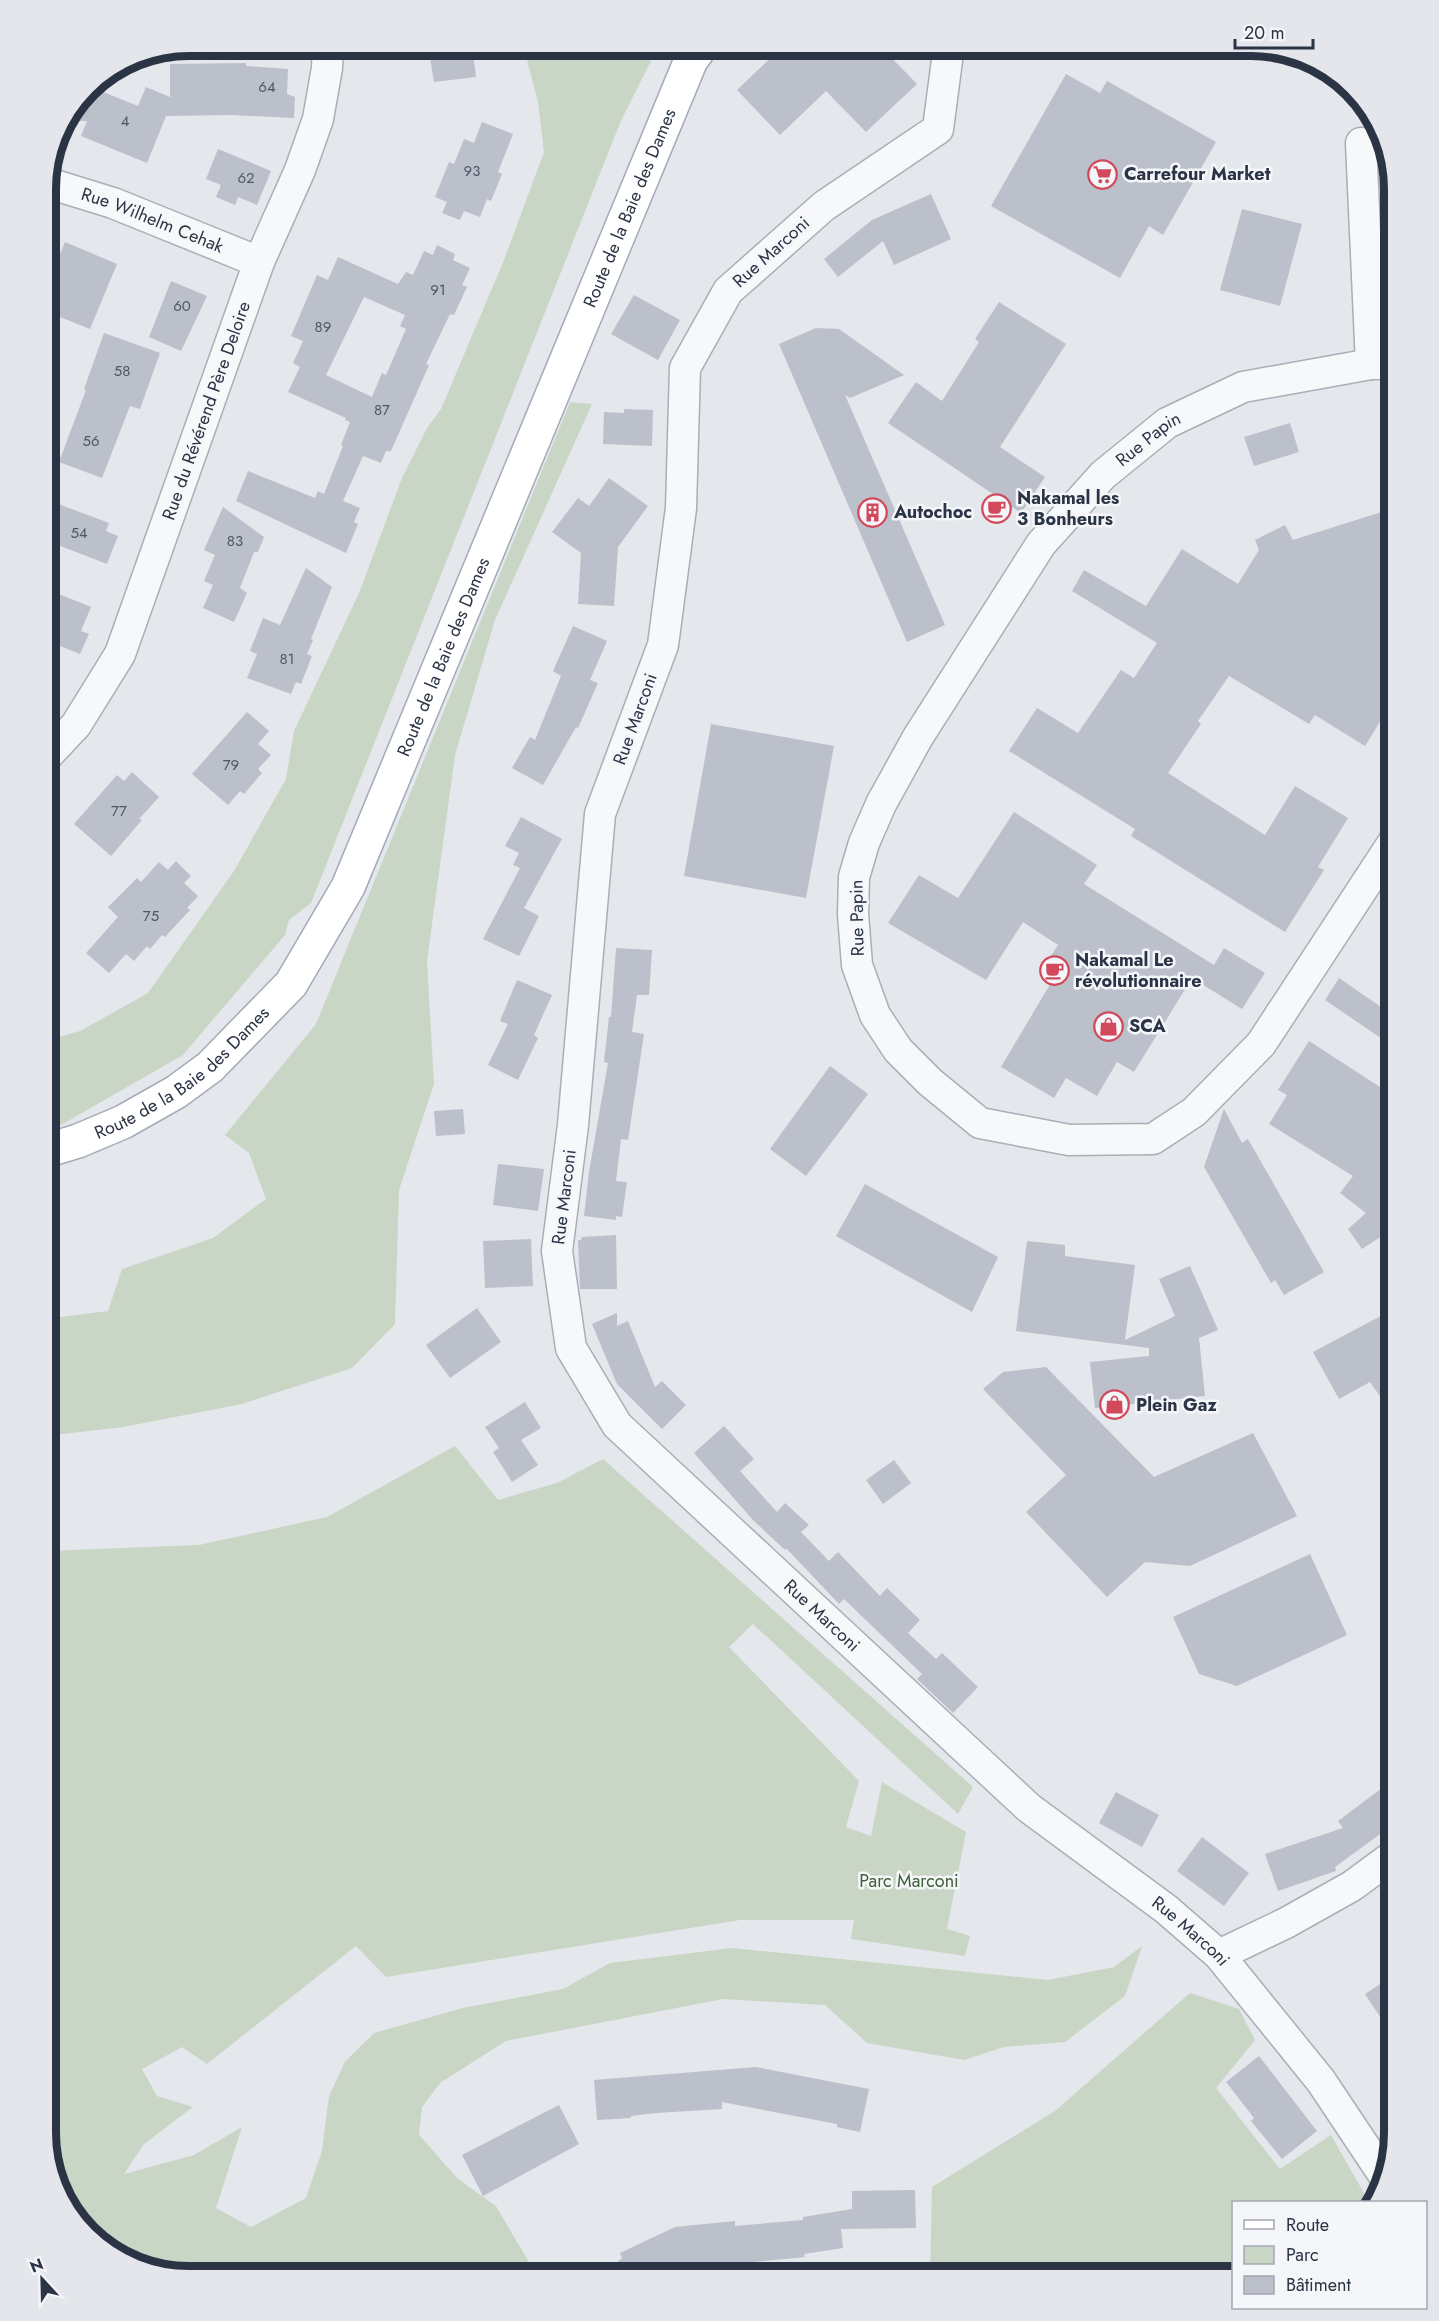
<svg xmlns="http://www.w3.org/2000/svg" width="1439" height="2321" font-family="Jost,sans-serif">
  <rect width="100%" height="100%" fill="#e4e7ec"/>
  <!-- green -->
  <path fill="#c9d6c5" d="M 523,45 L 659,45 L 620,123 L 311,903 L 289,920 L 285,935 L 183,1055 L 54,1129 L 45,1130 L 45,1041 L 80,1031 L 148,993 L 234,871 L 286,779 L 294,731 L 359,593 L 402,478 L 427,428 L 441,409 L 504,260 L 544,152 L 538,102 Z
    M 570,402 L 592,404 L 495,620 L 455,755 L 427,961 L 434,1084 L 399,1190 L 395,1324 L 352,1368 L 242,1404 L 123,1427 L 45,1436 L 45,1319 L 108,1311 L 122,1269 L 213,1238 L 266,1199 L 249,1153 L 225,1135 L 316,1024 Z
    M 455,1446 L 498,1500 L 557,1483 L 603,1459 L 973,1787 L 958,1814 L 753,1624 L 729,1647 L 859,1781 L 846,1827 L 871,1836 L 882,1782 L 966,1832 L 947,1929 L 970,1936 L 965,1956 L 851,1939 L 854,1920 L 740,1920 L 386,1977 L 356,1946 L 207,2064 L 182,2047 L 142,2069 L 157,2096 L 193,2107 L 144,2144 L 124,2174 L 194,2155 L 242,2127 L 216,2208 L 251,2227 L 306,2198 L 322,2151 L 329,2096 L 345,2062 L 374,2033 L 463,2008 L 563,1989 L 610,1963 L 732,1948 L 1048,1980 L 1114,1967 L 1142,1946 L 1125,1996 L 1065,2042 L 1004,2047 L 964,2060 L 867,2043 L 825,2005 L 723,1999 L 506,2041 L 440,2083 L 422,2107 L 419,2135 L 458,2179 L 496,2206 L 530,2264 L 530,2276 L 179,2276 L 109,2252 L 60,2196 L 45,2133 L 45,1551 L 199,1545 L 327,1517 Z
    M 1190,1993 L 1239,2009 L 1255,2040 L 1216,2088 L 1280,2169 L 1331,2135 L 1369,2202 L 1234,2202 L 1233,2276 L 1065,2276 L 1038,2266 L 930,2276 L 932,2187 L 1055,2111 Z"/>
  <!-- building -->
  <path fill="#bbc0ca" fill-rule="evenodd" d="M 428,45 L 472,45 L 476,77 L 434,82 Z
    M 784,45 L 879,45 L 917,84 L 866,132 L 826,91 L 780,135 L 737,90 Z
    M 246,63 L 246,66 L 288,69 L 287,94 L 295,97 L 294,118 L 232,115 L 166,116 L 147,163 L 81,136 L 87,121 L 64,121 L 88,86 L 138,106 L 146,87 L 170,97 L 170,64 Z
    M 1066,74 L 1100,93 L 1107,81 L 1216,142 L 1163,235 L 1149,226 L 1120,278 L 991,206 Z
    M 482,122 L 513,134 L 498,172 L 502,174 L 491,201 L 487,199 L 480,217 L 464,211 L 460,220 L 442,213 L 447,202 L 435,197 L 449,162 L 454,164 L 464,139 L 474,143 Z
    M 218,149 L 271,171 L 257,205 L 238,197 L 235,205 L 216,197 L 221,185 L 206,179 Z
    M 931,194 L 951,239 L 894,265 L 883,241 L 838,277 L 824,259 L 872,220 Z
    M 1242,209 L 1302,224 L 1280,306 L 1220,290 Z
    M 65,242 L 117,264 L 90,329 L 45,311 L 45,290 Z
    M 437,245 L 455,254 L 453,260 L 470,268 L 462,285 L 467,287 L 454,315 L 450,314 L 426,364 L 429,365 L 391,451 L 386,451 L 381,463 L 363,456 L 343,501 L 360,508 L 354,522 L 358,524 L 346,553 L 236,501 L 248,471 L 315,498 L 318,491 L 324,494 L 343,446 L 341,445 L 350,422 L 345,420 L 346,418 L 288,392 L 300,367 L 293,363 L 303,341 L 291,336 L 317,275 L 328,280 L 338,257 L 398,284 L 406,272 L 413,275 L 424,251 L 433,255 ZM 364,297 L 405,315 L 400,326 L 406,329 L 386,375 L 382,373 L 372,397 L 326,375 Z
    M 171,281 L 207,296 L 181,351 L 149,337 Z
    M 634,295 L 680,320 L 658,360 L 611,334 Z
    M 999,302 L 1066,344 L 1000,447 L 1045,477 L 1021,513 L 888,423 L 916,382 L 942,401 L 979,342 L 975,339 Z
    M 816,328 L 839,329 L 904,375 L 850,398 L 845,395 L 945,625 L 907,642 L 779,344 Z
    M 104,333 L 160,353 L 140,409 L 130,406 L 102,478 L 59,462 L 86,390 L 84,389 Z
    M 624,409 L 653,410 L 652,446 L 603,444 L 604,412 L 624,413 Z
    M 1290,423 L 1299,452 L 1254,466 L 1244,437 Z
    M 609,478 L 648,506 L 618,547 L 614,606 L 578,604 L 581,553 L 552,532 L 578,498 L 589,506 Z
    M 45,499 L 109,523 L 106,531 L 118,536 L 107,564 L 45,540 Z
    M 223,507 L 264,537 L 258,552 L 254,552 L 240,588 L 247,593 L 234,622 L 203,608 L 213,585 L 204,581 L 215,555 L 204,550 Z
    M 1394,508 L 1394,699 L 1365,746 L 1315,715 L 1309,724 L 1229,676 L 1198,721 L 1201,724 L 1168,773 L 1265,835 L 1295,786 L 1348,818 L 1318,867 L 1324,870 L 1285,932 L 1131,836 L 1135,829 L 1009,751 L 1037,708 L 1078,733 L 1121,670 L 1134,678 L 1157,643 L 1072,591 L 1084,570 L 1146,606 L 1182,549 L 1238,584 L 1259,550 L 1255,540 L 1285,525 L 1293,540 Z
    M 306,568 L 332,587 L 311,639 L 313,640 L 307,654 L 312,656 L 301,684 L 296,682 L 291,694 L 247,678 L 257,654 L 250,651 L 263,618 L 280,625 Z
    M 45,593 L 57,597 L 59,594 L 91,607 L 81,631 L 89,634 L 80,654 L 45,640 Z
    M 573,626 L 607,641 L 590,680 L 598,683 L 578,728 L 576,727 L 543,785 L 512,768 L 530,737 L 535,740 L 561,676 L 553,671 Z
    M 247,712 L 269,731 L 258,744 L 271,755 L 258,769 L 262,773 L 244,794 L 240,791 L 228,805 L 192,774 Z
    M 711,724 L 834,746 L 806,898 L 684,876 Z
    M 132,772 L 159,797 L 139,819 L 142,820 L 111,856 L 74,824 L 117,775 L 124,781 Z
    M 1014,812 L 1097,865 L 1084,884 L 1214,965 L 1224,948 L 1265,973 L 1242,1009 L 1192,978 L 1134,1072 L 1117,1062 L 1097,1096 L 1066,1078 L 1054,1098 L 1001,1067 L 1052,981 L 1040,973 L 1058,945 L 1023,922 L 986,980 L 888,923 L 919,875 L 958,898 Z
    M 521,817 L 562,839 L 524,908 L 539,916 L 519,956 L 483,939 L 520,868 L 513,865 L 519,853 L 505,846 Z
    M 176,861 L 191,876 L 184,883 L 198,896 L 187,908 L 190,910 L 165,937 L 162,935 L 150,949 L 147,946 L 134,961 L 126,954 L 109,973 L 86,953 L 118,917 L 108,907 L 137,878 L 141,882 L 159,862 L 168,870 Z
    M 616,948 L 652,950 L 649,995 L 637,995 L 632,1032 L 644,1034 L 628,1140 L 621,1139 L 616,1181 L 627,1182 L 622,1217 L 616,1216 L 616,1220 L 584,1216 L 589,1172 L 608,1063 L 604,1062 L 609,1017 L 611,1017 Z
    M 1339,978 L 1394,1016 L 1394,1047 L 1325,1000 Z
    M 517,980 L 552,995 L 534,1035 L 538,1038 L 518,1080 L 488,1065 L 508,1024 L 500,1021 Z
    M 1309,1041 L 1394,1096 L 1394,1228 L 1362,1249 L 1348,1229 L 1366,1213 L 1340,1193 L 1353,1176 L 1269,1124 L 1287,1095 L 1278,1090 Z
    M 830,1066 L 868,1094 L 806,1176 L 770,1149 Z
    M 463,1109 L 465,1134 L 436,1136 L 434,1111 Z
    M 1224,1109 L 1242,1143 L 1248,1139 L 1324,1272 L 1284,1295 L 1275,1280 L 1271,1283 L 1204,1167 Z
    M 498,1164 L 544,1169 L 538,1211 L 493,1205 Z
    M 865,1184 L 998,1257 L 972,1312 L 836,1236 Z
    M 616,1235 L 617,1289 L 580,1289 L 578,1240 L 581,1240 L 582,1237 Z
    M 531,1239 L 533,1286 L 485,1288 L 483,1241 Z
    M 1027,1241 L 1065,1245 L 1065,1256 L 1135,1265 L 1125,1340 L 1175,1316 L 1159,1279 L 1190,1266 L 1218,1330 L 1199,1338 L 1205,1396 L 1095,1408 L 1090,1362 L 1149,1356 L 1149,1348 L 1016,1331 Z
    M 477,1308 L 501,1342 L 450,1378 L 426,1345 Z
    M 1394,1309 L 1394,1416 L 1370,1382 L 1339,1399 L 1313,1352 Z
    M 617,1313 L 617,1326 L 628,1321 L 655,1387 L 662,1381 L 686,1405 L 662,1429 L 617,1384 L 592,1324 Z
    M 1046,1367 L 1154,1477 L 1253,1433 L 1297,1516 L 1190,1566 L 1145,1562 L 1107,1597 L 1026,1512 L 1066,1475 L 983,1389 L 1003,1372 Z
    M 525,1402 L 541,1428 L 521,1440 L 538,1465 L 512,1482 L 493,1452 L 499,1448 L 485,1427 Z
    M 724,1426 L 754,1459 L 740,1471 L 777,1512 L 785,1503 L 809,1525 L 801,1532 L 829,1561 L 838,1552 L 880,1596 L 887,1588 L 920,1620 L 908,1633 L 936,1659 L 942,1653 L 978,1687 L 953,1713 L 917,1679 L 922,1674 L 844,1599 L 839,1604 L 786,1548 L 785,1550 L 753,1520 L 694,1453 Z
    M 894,1460 L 911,1483 L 883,1504 L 866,1480 Z
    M 1310,1554 L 1347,1635 L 1237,1686 L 1199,1674 L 1173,1617 Z
    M 1394,1779 L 1394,1824 L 1335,1867 L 1336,1871 L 1278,1891 L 1265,1854 L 1343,1828 L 1338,1821 Z
    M 1116,1792 L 1159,1815 L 1142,1847 L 1099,1823 Z
    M 1202,1837 L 1249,1873 L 1224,1906 L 1177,1871 Z
    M 1394,1975 L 1394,2038 L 1365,1994 Z
    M 1259,2056 L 1317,2131 L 1282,2159 L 1251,2121 L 1254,2118 L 1226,2082 Z
    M 756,2067 L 869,2089 L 860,2132 L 837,2127 L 837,2124 L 722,2102 L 722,2109 L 656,2113 L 631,2116 L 631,2118 L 597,2120 L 594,2080 Z
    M 559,2105 L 579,2144 L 483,2196 L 462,2155 Z
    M 915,2190 L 916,2228 L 841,2229 L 843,2248 L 804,2254 L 805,2257 L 683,2269 L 667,2276 L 601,2276 L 622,2258 L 620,2253 L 675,2227 L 735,2221 L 735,2226 L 803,2220 L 803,2217 L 852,2209 L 852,2191 Z"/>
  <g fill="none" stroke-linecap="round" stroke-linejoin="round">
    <defs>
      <g id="street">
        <path id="s1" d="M 949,45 L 938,129 L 824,206 L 728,291 L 685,368 L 681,508 L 663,645 L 600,814 L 573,1125 L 557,1251 L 571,1348 L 617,1425 L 1029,1808 L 1166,1909 L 1219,1955 L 1321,2081 L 1383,2174"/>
        <path d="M 1361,143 L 1371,364"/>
        <path id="s2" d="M 45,182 L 113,203 L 259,262"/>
        <path id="s3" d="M 45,758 L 76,725 L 120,654 L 259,262 L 300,170 L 318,119 L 327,68 L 328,45"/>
        <path id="s4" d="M 1394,841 L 1261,1044 L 1194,1112 L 1153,1139 L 1069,1140 L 980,1123 L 930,1082 L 898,1050 L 875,1015 L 857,965 L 853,914 L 854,877 L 864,843 L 881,804 L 918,737 L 1041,544 L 1103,475 L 1167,423 L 1243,387 L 1371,364 L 1394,364"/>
        <path d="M 1219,1955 L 1286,1923 L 1352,1886 L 1394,1855"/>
      </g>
      <g id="primary">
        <path id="s5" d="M 45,1151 L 78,1141 L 123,1122 L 176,1092 L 210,1067 L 291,984 L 348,887 L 691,60 L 702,45"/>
      </g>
    </defs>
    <!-- street casing -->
    <use href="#street" stroke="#a9aeb7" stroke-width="33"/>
    <!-- primary casing -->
    <use href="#primary" stroke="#a3abb8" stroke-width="36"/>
    <!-- street -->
    <use href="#street" stroke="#f7f8fa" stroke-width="30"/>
    <!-- primary -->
    <use href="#primary" stroke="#fff" stroke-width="33"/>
  </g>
  <!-- icons -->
  <defs>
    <symbol id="supermarket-ring" viewBox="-11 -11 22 22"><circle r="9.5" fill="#f4f6f9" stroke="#d1495b" stroke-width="1.5"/><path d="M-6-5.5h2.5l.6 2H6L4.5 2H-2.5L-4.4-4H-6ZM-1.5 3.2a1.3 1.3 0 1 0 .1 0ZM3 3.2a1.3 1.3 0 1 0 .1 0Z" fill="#d1495b"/></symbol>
    <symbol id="cafe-ring" viewBox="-11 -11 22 22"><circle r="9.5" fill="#f4f6f9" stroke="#d1495b" stroke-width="1.5"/><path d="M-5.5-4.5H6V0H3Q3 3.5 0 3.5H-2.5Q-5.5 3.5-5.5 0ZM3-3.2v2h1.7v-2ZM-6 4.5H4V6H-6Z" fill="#d1495b"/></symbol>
    <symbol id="building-ring" viewBox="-11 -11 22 22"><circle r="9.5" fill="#f4f6f9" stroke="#d1495b" stroke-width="1.5"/><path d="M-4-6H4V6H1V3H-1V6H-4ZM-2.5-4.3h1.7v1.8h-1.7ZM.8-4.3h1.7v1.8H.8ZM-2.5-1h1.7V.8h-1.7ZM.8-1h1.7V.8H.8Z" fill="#d1495b"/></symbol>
    <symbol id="shop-ring" viewBox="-11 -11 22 22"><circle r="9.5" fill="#f4f6f9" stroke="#d1495b" stroke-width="1.5"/><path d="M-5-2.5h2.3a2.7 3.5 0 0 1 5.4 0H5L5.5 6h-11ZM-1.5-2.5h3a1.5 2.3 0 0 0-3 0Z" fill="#d1495b"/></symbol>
  </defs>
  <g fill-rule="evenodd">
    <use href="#supermarket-ring" x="1086" y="158" width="33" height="33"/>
    <use href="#cafe-ring" x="980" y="492" width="33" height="33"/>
    <use href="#building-ring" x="856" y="496" width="33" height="33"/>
    <use href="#cafe-ring" x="1038" y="954" width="33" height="33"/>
    <use href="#shop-ring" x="1092" y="1010" width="33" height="33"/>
    <use href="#shop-ring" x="1098" y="1388" width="33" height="33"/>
  </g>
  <g text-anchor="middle" stroke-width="5" stroke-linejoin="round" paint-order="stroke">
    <!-- number labels -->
    <g font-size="15" fill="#4f5766">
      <text x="267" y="92">64</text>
      <text x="125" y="126">4</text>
      <text x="472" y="176">93</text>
      <text x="246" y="183">62</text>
      <text x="438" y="295">91</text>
      <text x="182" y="311">60</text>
      <text x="323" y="332">89</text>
      <text x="122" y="376">58</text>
      <text x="382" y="415">87</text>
      <text x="91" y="446">56</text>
      <text x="79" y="538">54</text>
      <text x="235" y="546">83</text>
      <text x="287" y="664">81</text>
      <text x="231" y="770">79</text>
      <text x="119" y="816">77</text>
      <text x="151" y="921">75</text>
    </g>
    <!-- poi labels -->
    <g font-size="18" font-weight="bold" fill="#2b3445" stroke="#f4f6f9" text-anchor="start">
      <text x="1124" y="180">Carrefour Market</text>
      <text x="1017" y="504">Nakamal les<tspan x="1017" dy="21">3 Bonheurs</tspan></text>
      <text x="894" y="518">Autochoc</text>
      <text x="1075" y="966">Nakamal Le<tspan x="1075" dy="21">révolutionnaire</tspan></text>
      <text x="1129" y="1032">SCA</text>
      <text x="1136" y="1411">Plein Gaz</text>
    </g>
    <!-- street labels -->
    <g font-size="18" fill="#2b3445" stroke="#f4f6f9">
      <text dy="6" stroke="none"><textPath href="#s5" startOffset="1150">Route de la Baie des Dames</textPath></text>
      <text dy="6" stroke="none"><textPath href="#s2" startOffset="114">Rue Wilhelm Cehak</textPath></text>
      <text transform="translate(771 252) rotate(-42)" y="6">Rue Marconi</text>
      <text dy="6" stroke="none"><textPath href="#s3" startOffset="387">Rue du Révérend Père Deloire</textPath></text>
      <text dy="6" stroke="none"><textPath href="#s4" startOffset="1389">Rue Papin</textPath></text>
      <text dy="6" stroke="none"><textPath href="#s5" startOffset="664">Route de la Baie des Dames</textPath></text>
      <text transform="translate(635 719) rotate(-70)" y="6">Rue Marconi</text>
      <text transform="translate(857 918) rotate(-91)" y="6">Rue Papin</text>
      <text dy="6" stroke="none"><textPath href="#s5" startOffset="160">Route de la Baie des Dames</textPath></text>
      <text transform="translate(564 1197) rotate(-83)" y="6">Rue Marconi</text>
      <text dy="6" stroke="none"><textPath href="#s1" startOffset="1804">Rue Marconi</textPath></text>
      <text dy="6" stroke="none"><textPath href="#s1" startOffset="2290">Rue Marconi</textPath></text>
    </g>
    <!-- park labels -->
    <g font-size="18" fill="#3f6138" stroke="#f4f6f9">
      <text x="909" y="1887">Parc Marconi</text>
    </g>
  </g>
  <!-- crop -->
  <path d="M0 0H1439V2321H0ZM189 56H1251A133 133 0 0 1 1384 189V2133A133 133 0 0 1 1251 2266H189A133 133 0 0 1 56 2133V189A133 133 0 0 1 189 56Z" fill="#e4e6eb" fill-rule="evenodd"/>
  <path fill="none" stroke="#2b3445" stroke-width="8" d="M189 56H1251A133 133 0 0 1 1384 189V2133A133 133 0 0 1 1251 2266H189A133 133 0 0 1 56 2133V189A133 133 0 0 1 189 56Z"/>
  <!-- legend -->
  <rect x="1232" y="2201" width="195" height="108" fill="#f4f6f9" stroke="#a4a8b1" stroke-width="1.5"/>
  <rect x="1244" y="2220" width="30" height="9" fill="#ffffff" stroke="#a4a8b1" stroke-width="1.5"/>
  <text x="1286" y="2231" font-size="18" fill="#2b3445">Route</text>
  <rect x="1244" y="2246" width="30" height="18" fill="#c9d6c5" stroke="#a4a8b1" stroke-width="1.5"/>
  <text x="1286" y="2261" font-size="18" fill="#2b3445">Parc</text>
  <rect x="1244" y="2276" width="30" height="18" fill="#bbc0ca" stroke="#a4a8b1" stroke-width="1.5"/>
  <text x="1286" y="2291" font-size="18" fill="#2b3445">Bâtiment</text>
  <!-- north arrow -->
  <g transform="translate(42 2279) rotate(338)" stroke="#f4f6f9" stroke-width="4.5" paint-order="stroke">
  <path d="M0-4.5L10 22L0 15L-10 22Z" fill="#2b3445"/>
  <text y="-9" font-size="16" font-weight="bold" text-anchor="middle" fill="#2b3445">N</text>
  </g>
  <!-- scale -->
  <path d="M1235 39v9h78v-9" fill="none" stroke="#2b3445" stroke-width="3"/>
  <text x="1244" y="39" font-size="18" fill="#2b3445" stroke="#f4f6f9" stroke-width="4.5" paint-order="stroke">20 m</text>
</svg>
